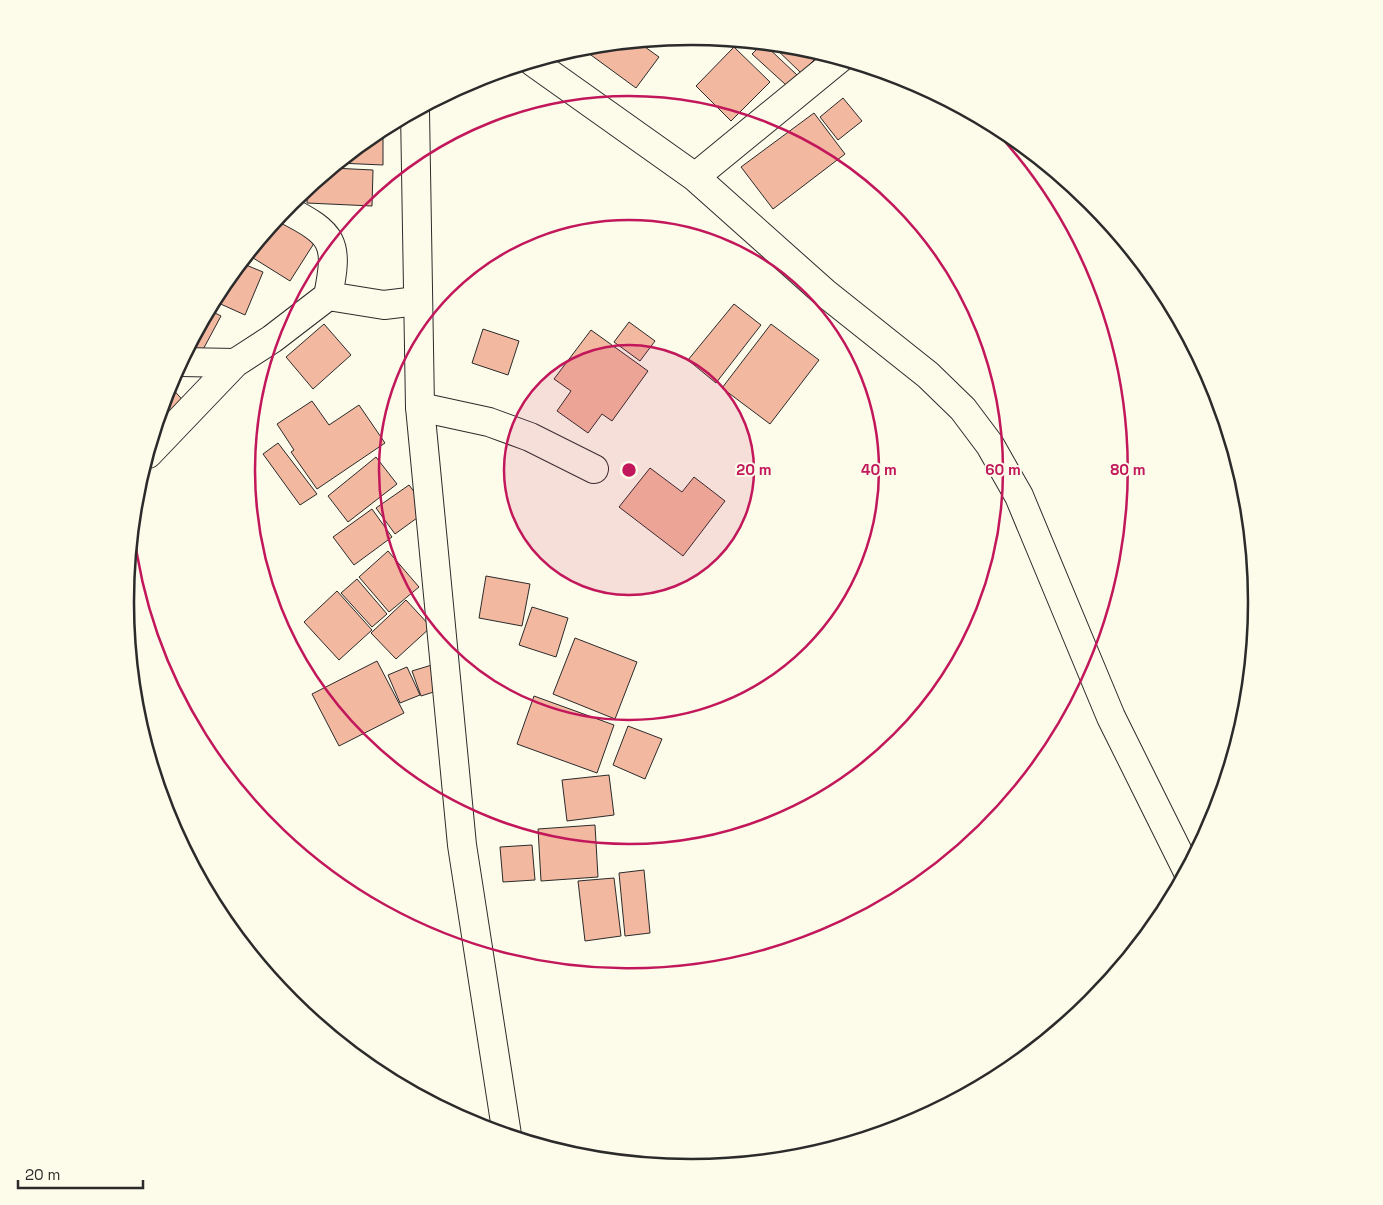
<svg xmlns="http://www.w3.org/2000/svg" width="1383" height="1205" font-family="'Space Grotesk',sans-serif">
  <rect width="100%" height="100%" fill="#fdfbea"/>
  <!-- building -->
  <path fill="#f2b8a0" stroke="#2b2b2b" d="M 638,42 L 659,57 L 636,88 L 580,47 Z
    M 763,43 L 797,75 L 786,85 L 752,54 Z
    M 771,44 L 802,47 L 821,53 L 801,73 Z
    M 734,47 L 770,82 L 731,121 L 696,86 Z
    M 843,98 L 862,121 L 838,140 L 820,117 Z
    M 814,113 L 845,154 L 773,209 L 741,167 Z
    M 383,128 L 383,165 L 338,163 L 377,132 Z
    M 332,168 L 373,170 L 372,206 L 307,203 L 308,188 Z
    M 281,214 L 318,237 L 290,281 L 250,256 Z
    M 241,263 L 263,272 L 245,315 L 214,301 L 221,288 Z
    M 734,304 L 761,325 L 716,383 L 688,360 Z
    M 209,310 L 221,316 L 199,357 L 187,350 Z
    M 629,322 L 655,341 L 640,361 L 614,342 Z
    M 324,324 L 351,355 L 313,389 L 286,357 Z
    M 771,324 L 819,360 L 770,424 L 722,388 Z
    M 483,329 L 519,341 L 508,375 L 472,363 Z
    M 591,330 L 648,371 L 612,421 L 602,414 L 588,433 L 557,411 L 571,391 L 554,379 Z
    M 169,385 L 189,407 L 151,443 Z
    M 312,401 L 329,425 L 359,405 L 385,443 L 317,489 L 291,452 L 294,450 L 277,424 Z
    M 278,443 L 317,494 L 300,505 L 263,454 Z
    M 376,457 L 397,484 L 348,522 L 328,496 Z
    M 650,468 L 682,492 L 694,477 L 725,501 L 683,556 L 619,507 Z
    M 409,485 L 428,510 L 395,534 L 376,508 Z
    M 372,509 L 392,537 L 354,565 L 333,537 Z
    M 388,551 L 419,587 L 389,612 L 359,577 Z
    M 486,576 L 530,584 L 522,626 L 479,618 Z
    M 357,579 L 387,614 L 372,627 L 341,593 Z
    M 337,591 L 372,630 L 339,660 L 304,622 Z
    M 406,600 L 431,627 L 396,659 L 371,633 Z
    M 532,607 L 568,618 L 556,657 L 519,645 Z
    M 575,638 L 637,662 L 615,719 L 553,694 Z
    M 377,661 L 404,713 L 339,746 L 312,694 Z
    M 435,664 L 443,689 L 421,696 L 412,671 Z
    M 407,667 L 420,695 L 400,703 L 388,675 Z
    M 534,696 L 614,725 L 597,773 L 517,744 Z
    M 628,726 L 662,739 L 645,779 L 613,765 Z
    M 609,775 L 614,815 L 567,821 L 562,780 Z
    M 595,825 L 598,877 L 541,881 L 538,829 Z
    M 532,845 L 535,880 L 503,882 L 500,847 Z
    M 644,870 L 650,933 L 625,936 L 619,873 Z
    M 614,878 L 621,936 L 585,941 L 578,881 Z"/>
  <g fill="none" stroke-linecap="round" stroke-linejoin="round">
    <defs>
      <path id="street" d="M 533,62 L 695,177 L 825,293 L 928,375 L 963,409 L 990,445 L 1019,496 L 1111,717 L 1187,870
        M 695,177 L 839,59
        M 285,209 C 334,234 339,242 328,296
        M 181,362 L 235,363 L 272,339 L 328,296 L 384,305 L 417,301
        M 420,407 L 489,422 L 530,437 L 594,469
        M 148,454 L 235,363"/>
      <path id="secondary" d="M 415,111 L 420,407 L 462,845 L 507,1135"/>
    </defs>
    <!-- street casing -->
    <use href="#street" stroke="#2b2b2b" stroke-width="30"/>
    <!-- secondary casing -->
    <use href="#secondary" stroke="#2b2b2b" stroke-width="30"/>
    <!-- street -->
    <use href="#street" stroke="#fdfbea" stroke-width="28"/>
    <!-- secondary -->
    <use href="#secondary" stroke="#fdfbea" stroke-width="28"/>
  </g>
  <!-- distance rings -->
  <circle cx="629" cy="470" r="125" fill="#c2185b" fill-opacity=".12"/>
  <g fill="none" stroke="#c2185b" stroke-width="2.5">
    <circle cx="629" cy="470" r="125"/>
    <circle cx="629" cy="470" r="250"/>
    <circle cx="629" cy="470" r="374"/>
    <path d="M988 123A499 499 0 1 1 133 526"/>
  </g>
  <!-- crop -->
  <path d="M0 0H1383V1205H0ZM134 602a557 557 0 1 1 1114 0a557 557 0 1 1-1114 0Z" fill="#fdfbea" fill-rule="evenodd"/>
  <path fill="none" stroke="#2b2b2b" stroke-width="2.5" d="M134 602a557 557 0 1 1 1114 0a557 557 0 1 1-1114 0Z"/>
  <circle cx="629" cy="470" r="8" fill="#c2185b" stroke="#fdfbea" stroke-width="2.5"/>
  <g font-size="15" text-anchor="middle" font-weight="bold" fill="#c2185b" stroke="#fdfbea" stroke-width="4" stroke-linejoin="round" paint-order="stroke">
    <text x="754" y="475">20 m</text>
    <text x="879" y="475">40 m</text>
    <text x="1003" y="475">60 m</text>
    <text x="1128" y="475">80 m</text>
  </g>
  <!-- scale -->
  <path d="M18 1180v8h125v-8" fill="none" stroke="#2b2b2b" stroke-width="2.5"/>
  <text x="25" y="1180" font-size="15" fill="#2b2b2b" stroke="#fdfbea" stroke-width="4" paint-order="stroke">20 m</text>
</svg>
